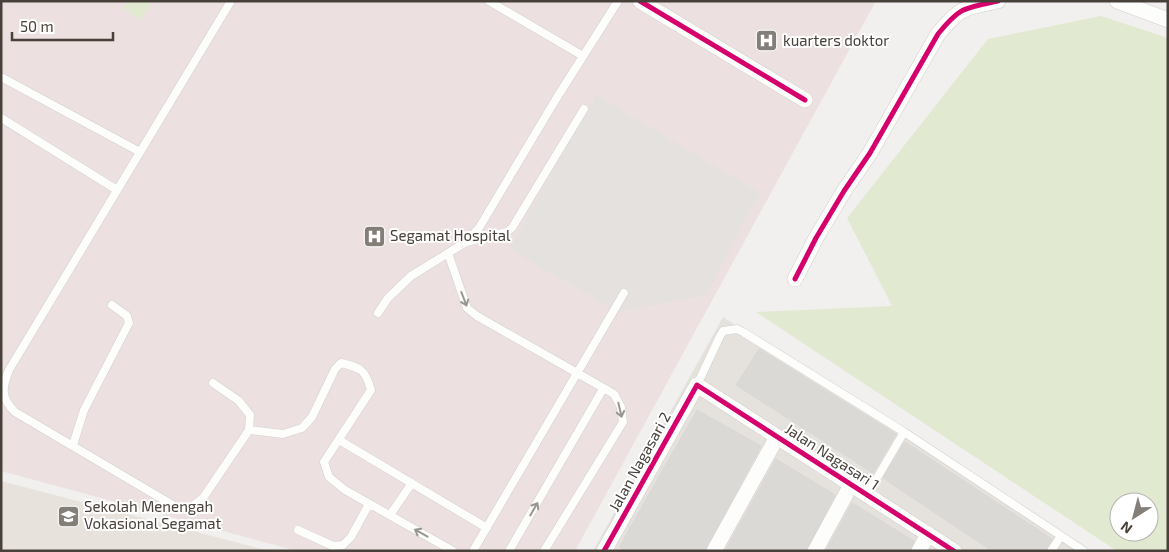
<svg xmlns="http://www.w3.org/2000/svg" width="1169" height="552" font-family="'Exo 2',sans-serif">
  <rect width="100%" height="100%" fill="#f2f0ee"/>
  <!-- residential -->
  <path fill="#e5e1dd" d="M 723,317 L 1080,551 L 593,551 Z"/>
  <!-- education -->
  <path fill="#e7e2db" d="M 1,481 L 269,551 L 1,551 Z"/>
  <!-- medical -->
  <path fill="#ece1e0" d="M 1,1 L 876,1 L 575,551 L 297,551 L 1,471 Z"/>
  <!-- green -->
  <path fill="#e2e9d1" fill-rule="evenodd" d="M 128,1 L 152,1 L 141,20 L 123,8 Z
    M 1101,16 L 1168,38 L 1168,551 L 1117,551 L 756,312 L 892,306 L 847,218 L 988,39 ZM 1119,502 L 1149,502 L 1149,532 L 1119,532 Z"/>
  <!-- parking -->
  <path fill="#e4e1df" d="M 596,95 L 760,193 L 706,295 L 618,312 L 509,249 Z"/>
  <!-- building -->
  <path fill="#dbd9d6" stroke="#dad7d4" d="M 759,349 L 896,434 L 873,473 L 736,385 Z
    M 697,410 L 761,446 L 705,551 L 625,551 L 619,547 Z
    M 905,442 L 1052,539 L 1045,551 L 992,551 L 883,478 Z
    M 776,459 L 835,495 L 806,551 L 725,551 Z
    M 852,503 L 914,541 L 910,551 L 826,551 Z"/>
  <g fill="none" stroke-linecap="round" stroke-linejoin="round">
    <defs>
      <path id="lane" d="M 489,1 L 583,56
        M 1,77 L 140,152
        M 1,118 L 117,190
        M 466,242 L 507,232 L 512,228 L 584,109
        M 448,253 L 467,308 L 477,316 L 614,394 L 621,407 L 623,422 L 544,551
        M 378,313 L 388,298 L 411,276 L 466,242 L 479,228 L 556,99 L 618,1
        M 213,383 L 239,401 L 250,415 L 249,430 L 203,498 L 190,508 L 176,507 L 15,412 C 0,397 2,388 9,370 L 231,1
        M 697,385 L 720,336 L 723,331 L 737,329 L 743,332 L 904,432 L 1084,551
        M 249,430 L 283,434 L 302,428 L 312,417 L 335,369 L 341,363 C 361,368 365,369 371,390 L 324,462 L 329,477 L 345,490 L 453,551
        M 339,440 L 487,528
        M 73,445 L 84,410 L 129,323 L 127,316 L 112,305
        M 867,495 L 904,432
        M 390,515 L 412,483
        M 298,530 L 333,546 L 343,545 L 351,537 L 369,504
        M 473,551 L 624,293
        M 509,551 L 603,389
        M 1051,551 L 1061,536"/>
      <path id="street" d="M 640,1 L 805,100
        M 1117,1 L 1168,20
        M 795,279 L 816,238 L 844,191 L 870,153 L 938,34 C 960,7 964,8 998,1
        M 604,551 L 697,385 L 954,551
        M 714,551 L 777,437
        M 815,551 L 851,485
        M 919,551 L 928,534"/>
    </defs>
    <!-- lane casing -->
    <use href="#lane" stroke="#d0cecb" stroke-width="9"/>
    <!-- street casing -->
    <use href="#street" stroke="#d0cecb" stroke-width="16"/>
    <!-- lane -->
    <use href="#lane" stroke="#fdfdfc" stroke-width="8"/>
    <!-- street -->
    <use href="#street" stroke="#fdfdfc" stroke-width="15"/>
    <defs>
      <path id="cycleway" d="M 640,1 L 805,100
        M 795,279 L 816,238 L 844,191 L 870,153 L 938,34 C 960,7 964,8 998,1
        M 604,551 L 697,385 L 954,551"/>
    </defs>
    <!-- cycleway casing -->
    <use href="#cycleway" stroke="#fff" stroke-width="8"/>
    <!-- cycleway -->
    <use href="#cycleway" stroke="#d6006c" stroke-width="5"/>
  </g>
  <!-- one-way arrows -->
  <defs><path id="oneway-shaft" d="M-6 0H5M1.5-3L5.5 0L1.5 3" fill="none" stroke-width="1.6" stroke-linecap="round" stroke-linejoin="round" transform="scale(1.25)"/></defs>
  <g stroke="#999691">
    <use href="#oneway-shaft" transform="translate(464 299) rotate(69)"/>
    <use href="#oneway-shaft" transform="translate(620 410) rotate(77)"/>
    <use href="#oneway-shaft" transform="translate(534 509) rotate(-60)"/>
    <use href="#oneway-shaft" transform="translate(421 533) rotate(-151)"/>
  </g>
  <!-- icons -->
  <defs>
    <symbol id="hospital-square" viewBox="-11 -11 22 22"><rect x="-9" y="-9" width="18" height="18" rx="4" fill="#847e79" stroke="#fff"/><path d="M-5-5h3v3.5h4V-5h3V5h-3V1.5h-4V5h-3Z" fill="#fff"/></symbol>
    <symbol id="school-square" viewBox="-11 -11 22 22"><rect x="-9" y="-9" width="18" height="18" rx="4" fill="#847e79" stroke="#fff"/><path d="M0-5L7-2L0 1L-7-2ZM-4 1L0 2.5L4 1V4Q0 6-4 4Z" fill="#fff"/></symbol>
  </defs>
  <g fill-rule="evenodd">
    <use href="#hospital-square" x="754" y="28" width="25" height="25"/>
    <use href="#hospital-square" x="362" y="224" width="25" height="25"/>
    <use href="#school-square" x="56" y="504" width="25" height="25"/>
  </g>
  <g text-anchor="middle" stroke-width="4" stroke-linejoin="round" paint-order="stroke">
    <!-- poi labels -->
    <g font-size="15" fill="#48413a" stroke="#fff" text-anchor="start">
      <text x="783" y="46">kuarters doktor</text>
      <text x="390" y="241">Segamat Hospital</text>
      <text x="84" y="512">Sekolah Menengah<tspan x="84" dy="17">Vokasional Segamat</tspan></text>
    </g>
    <!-- street labels -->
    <g font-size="15" fill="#48413a" stroke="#fff">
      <text transform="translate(832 457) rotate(33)" y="5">Jalan Nagasari 1</text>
      <text transform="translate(640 462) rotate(-61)" y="5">Jalan Nagasari 2</text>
    </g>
  </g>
  <!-- border -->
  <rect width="1169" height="552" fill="none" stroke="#48413a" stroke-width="5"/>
  <!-- north arrow -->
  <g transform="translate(1134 517) rotate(216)"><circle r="24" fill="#ffffff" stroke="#b6b3b0"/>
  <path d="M0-4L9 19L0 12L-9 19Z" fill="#847e79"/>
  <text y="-8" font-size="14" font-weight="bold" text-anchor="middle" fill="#48413a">N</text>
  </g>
  <!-- scale -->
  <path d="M12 32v8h101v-8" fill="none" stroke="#48413a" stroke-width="2.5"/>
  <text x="20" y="32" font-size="15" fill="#48413a" stroke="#ffffff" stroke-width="4" paint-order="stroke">50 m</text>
</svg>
